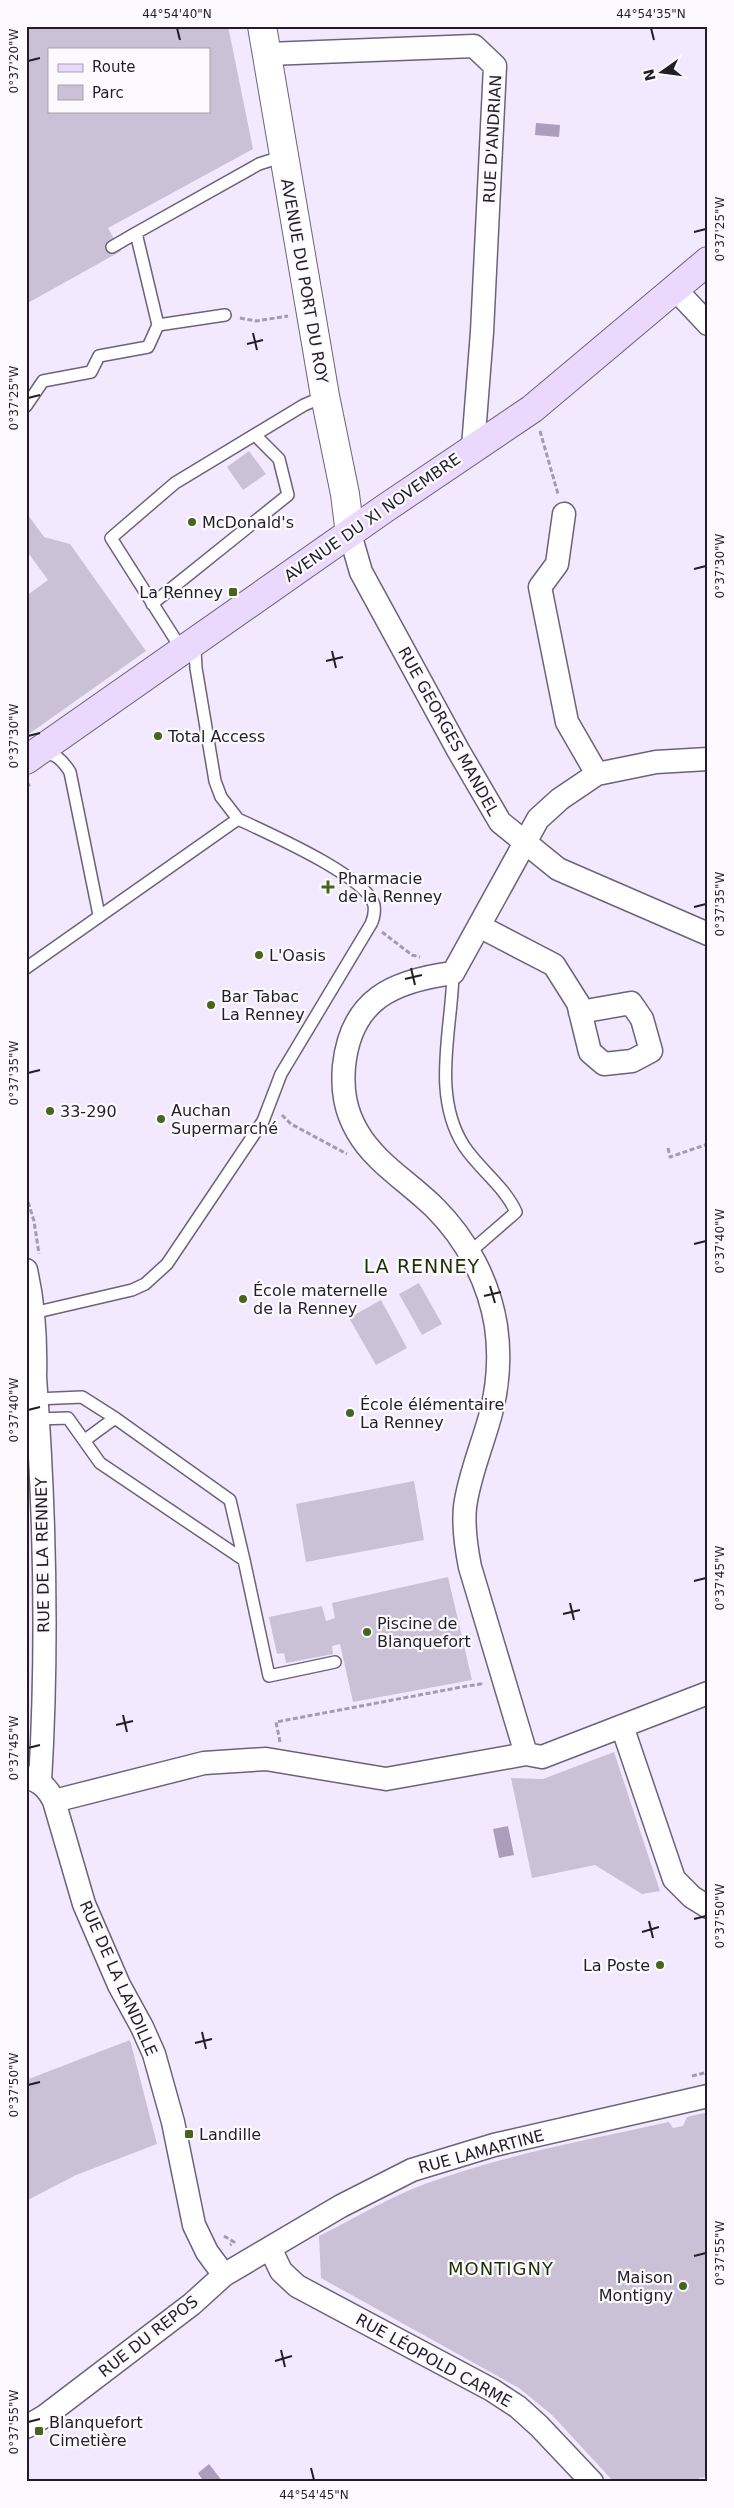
<svg xmlns="http://www.w3.org/2000/svg" width="734" height="2508" font-family="'DejaVu Sans',sans-serif">
  <rect width="100%" height="100%" fill="#f2e9fe"/>
  <!-- green -->
  <path fill="#cac1d6" fill-rule="evenodd" d="M 26,26 L 228,26 L 253,149 L 108,228 L 121,251 L 26,304 ZM 49,49 L 209,49 L 209,111 L 49,111 Z
    M 249,451 L 266,474 L 243,490 L 227,467 Z
    M 26,512 L 44,537 L 70,544 L 146,651 L 26,736 L 26,596 L 48,580 L 26,550 Z
    M 419,1283 L 442,1324 L 422,1335 L 399,1294 Z
    M 381,1300 L 407,1348 L 376,1365 L 349,1318 Z
    M 414,1481 L 424,1540 L 306,1562 L 296,1504 Z
    M 448,1577 L 472,1680 L 353,1702 L 340,1644 L 332,1646 L 333,1654 L 286,1663 L 284,1653 L 277,1654 L 269,1617 L 322,1606 L 326,1621 L 335,1618 L 332,1603 Z
    M 614,1752 L 660,1891 L 642,1894 L 595,1865 L 532,1878 L 511,1778 L 543,1779 Z
    M 130,2040 L 157,2144 L 76,2175 L 26,2201 L 26,2080 Z
    M 708,2112 L 708,2477 L 699,2478 L 699,2482 L 614,2482 L 552,2415 L 519,2388 L 321,2278 L 319,2236 C 354,2219 389,2197 425,2184 C 503,2155 587,2140 669,2122 L 673,2128 L 683,2126 L 687,2117 Z"/>
  <!-- water -->
  <path fill="#ab9ebd" d="M 536,123 L 560,125 L 559,137 L 535,135 Z
    M 508,1826 L 514,1855 L 499,1858 L 493,1829 Z
    M 209,2464 L 223,2482 L 204,2482 L 198,2473 Z"/>
  <g fill="none" stroke-linecap="round" stroke-linejoin="round">
    <defs>
      <path id="service" d="M 112,247 L 136,233
        M 158,325 L 225,315
        M 26,406 L 43,381 L 91,372 L 99,356 L 148,347 L 158,325 L 136,233 L 259,164 L 284,156
        M 152,604 L 288,495 L 279,459 L 255,435
        M 198,644 L 195,650 L 196,668 L 215,781 L 221,797 L 238,819
        M 182,650 L 111,538 L 175,483 L 304,405 L 325,396
        M 42,753 C 55,752 63,761 70,772 L 99,915
        M 26,968 L 238,819 C 265,832 367,876 374,905 C 375,912 374,918 371,924 L 281,1074 L 263,1121 L 167,1264 L 145,1284 L 132,1290 L 33,1313
        M 453,973 C 452,1029 431,1095 464,1146 C 479,1169 505,1187 516,1212 L 470,1252
        M 36,1399 L 82,1397 L 115,1418
        M 38,1419 L 68,1418 L 100,1463 L 244,1560 L 269,1676 L 335,1662
        M 85,1440 L 115,1418 L 230,1500 L 244,1560"/>
      <path id="minor" d="M 268,54 L 474,46 L 495,66 L 482,332 L 473,447
        M 676,290 L 708,324
        M 564,514 L 557,564 L 540,587 L 567,722 L 597,774
        M 350,534 L 361,572 L 458,750 L 500,822 L 558,869 L 708,934
        M 479,926 L 554,965 L 578,1003 L 590,1052 L 604,1064 L 632,1061 L 651,1051 L 642,1019 L 631,1003 L 580,1012
        M 26,1270 C 34,1305 36,1341 35,1377 C 45,1512 48,1647 40,1782
        M 622,1726 L 674,1879 L 692,1897 L 708,1907
        M 526,1754 L 470,1567 C 466,1547 463,1528 465,1507 C 469,1475 483,1444 491,1413 C 498,1386 500,1354 496,1326 C 489,1282 467,1240 435,1208 C 409,1182 375,1163 357,1131 C 345,1110 342,1090 344,1066 C 351,999 393,981 453,973 L 538,819 L 560,799 L 597,774 L 656,762 L 708,759
        M 26,1777 C 41,1782 47,1787 54,1801 L 84,1904 L 119,1985 L 142,2027 L 154,2054 L 173,2122 L 194,2225 L 207,2252 L 224,2275
        M 54,1801 L 204,1763 L 266,1759 L 386,1779 L 526,1754 L 542,1757 L 708,1693
        M 271,2250 L 281,2271 L 297,2286 L 492,2390 L 518,2407 L 539,2426 L 592,2482
        M 26,2427 L 45,2416 L 192,2304 L 224,2275 L 341,2206 L 412,2170 L 494,2145 L 708,2096"/>
      <path id="tertiary" d="M 262,26 L 325,396 L 345,494 L 350,534"/>
      <path id="secondary" d="M 26,760 L 384,509 L 532,409 L 708,261"/>
    </defs>
    <!-- service casing -->
    <use href="#service" stroke="#6d6379" stroke-width="14"/>
    <!-- minor casing -->
    <use href="#minor" stroke="#6d6379" stroke-width="25"/>
    <!-- tertiary casing -->
    <use href="#tertiary" stroke="#6d6379" stroke-width="30"/>
    <!-- secondary casing -->
    <use href="#secondary" stroke="#6d6379" stroke-width="30"/>
    <!-- path -->
    <path stroke="#a39cac" stroke-width="3" stroke-dasharray="5 2.5" stroke-linecap="butt" d="M 240,318 L 256,321 L 288,316
      M 540,431 L 558,494
      M 26,787 L 32,783
      M 382,932 L 412,955 L 420,957
      M 282,1115 L 291,1124 L 347,1154
      M 668,1148 L 670,1157 L 708,1144
      M 26,1195 L 34,1221 L 39,1254
      M 280,1742 L 276,1722 L 467,1686 L 481,1684 L 483,1686
      M 692,2076 L 708,2072
      M 224,2236 L 234,2242 L 230,2245"/>
    <!-- service -->
    <use href="#service" stroke="#fff" stroke-width="11"/>
    <!-- minor -->
    <use href="#minor" stroke="#fff" stroke-width="22"/>
    <!-- tertiary -->
    <use href="#tertiary" stroke="#fff" stroke-width="28"/>
    <!-- secondary -->
    <use href="#secondary" stroke="#ead9fc" stroke-width="28"/>
  </g>
  <!-- ticks -->
  <path fill="none" stroke="#221e27" stroke-width="2" d="M 177,28 L 180,40M 651,28 L 654,40M 28,61 L 40,58M 694,232 L 706,229M 253,333 L 257,350M 247,344 L 263,340M 28,398 L 40,395M 694,569 L 706,566M 332,651 L 336,668M 326,661 L 343,657M 28,736 L 40,733M 694,907 L 706,904M 411,968 L 415,985M 405,979 L 422,975M 28,1073 L 40,1070M 694,1244 L 706,1241M 490,1286 L 495,1303M 484,1296 L 501,1292M 28,1410 L 40,1407M 694,1581 L 706,1578M 570,1603 L 574,1620M 563,1614 L 580,1610M 123,1715 L 127,1732M 116,1725 L 133,1721M 28,1748 L 40,1745M 694,1919 L 706,1916M 649,1921 L 653,1938M 642,1932 L 659,1927M 202,2032 L 206,2049M 195,2043 L 212,2039M 28,2085 L 40,2082M 694,2256 L 706,2253M 281,2350 L 285,2367M 275,2361 L 292,2356M 28,2422 L 40,2419M 311,2468 L 314,2480"/>
  <!-- markers -->
  <g fill="#46661b" stroke="#fcfaff" stroke-width="2">
    <circle cx="192" cy="522" r="5"/>
    <rect x="228" y="587" width="10" height="10" rx="2.5"/>
    <circle cx="158" cy="736" r="5"/>
    <path d="M325.5 879.5h5v5h5v5h-5v5h-5v-5h-5v-5h5z"/>
    <circle cx="259" cy="955" r="5"/>
    <circle cx="211" cy="1005" r="5"/>
    <circle cx="50" cy="1111" r="5"/>
    <circle cx="161" cy="1119" r="5"/>
    <circle cx="243" cy="1299" r="5"/>
    <circle cx="350" cy="1413" r="5"/>
    <circle cx="367" cy="1632" r="5"/>
    <circle cx="660" cy="1965" r="5"/>
    <rect x="184" y="2129" width="10" height="10" rx="2.5"/>
    <circle cx="683" cy="2286" r="5"/>
    <rect x="34" y="2426" width="10" height="10" rx="2.5"/>
  </g>
  <g text-anchor="middle" stroke-width="4.5" stroke-linejoin="round" paint-order="stroke">
    <!-- street labels -->
    <g font-size="16" fill="#221e27" stroke="#fcfaff">
      <text transform="translate(492 139) rotate(-87)" y="6">RUE D'ANDRIAN</text>
      <text transform="translate(305 281) rotate(80)" y="6">AVENUE DU PORT DU ROY</text>
      <text transform="translate(372 517) rotate(-35)" y="6">AVENUE DU XI NOVEMBRE</text>
      <text transform="translate(449 731) rotate(61)" y="6">RUE GEORGES MANDEL</text>
      <text transform="translate(42 1555) rotate(-91)" y="6">RUE DE LA RENNEY</text>
      <text transform="translate(119 1978) rotate(66)" y="6">RUE DE LA LANDILLE</text>
      <text transform="translate(481 2151) rotate(-15)" y="6">RUE LAMARTINE</text>
      <text transform="translate(148 2336) rotate(-38)" y="6">RUE DU REPOS</text>
      <text transform="translate(434 2360) rotate(29)" y="6">RUE LÉOPOLD CARME</text>
    </g>
    <!-- poi labels -->
    <g font-size="16" fill="#221e27" stroke="#fcfaff" text-anchor="start">
      <text x="202" y="528">McDonald's</text>
      <text x="223" y="598" text-anchor="end">La Renney</text>
      <text x="168" y="742">Total Access</text>
      <text x="338" y="884">Pharmacie<tspan x="338" dy="18">de la Renney</tspan></text>
      <text x="269" y="961">L'Oasis</text>
      <text x="221" y="1002">Bar Tabac<tspan x="221" dy="18">La Renney</tspan></text>
      <text x="171" y="1116">Auchan<tspan x="171" dy="18">Supermarché</tspan></text>
      <text x="60" y="1117">33-290</text>
      <text x="253" y="1296">École maternelle<tspan x="253" dy="18">de la Renney</tspan></text>
      <text x="360" y="1410">École élémentaire<tspan x="360" dy="18">La Renney</tspan></text>
      <text x="377" y="1629">Piscine de<tspan x="377" dy="18">Blanquefort</tspan></text>
      <text x="650" y="1971" text-anchor="end">La Poste</text>
      <text x="199" y="2140">Landille</text>
      <text x="673" y="2283" text-anchor="end">Maison<tspan x="673" dy="18">Montigny</tspan></text>
      <text x="49" y="2428">Blanquefort<tspan x="49" dy="18">Cimetière</tspan></text>
    </g>
    <!-- neighbourhood labels -->
    <g font-size="18" letter-spacing="1" fill="#1d3100" stroke="#fcfaff">
      <text x="501" y="2275">MONTIGNY</text>
    </g>
    <!-- quarter labels -->
    <g font-size="19" letter-spacing="1" fill="#1d3100" stroke="#fcfaff">
      <text x="422" y="1273">LA RENNEY</text>
    </g>
  </g>
  <!-- border -->
  <rect width="734" height="2508" fill="none" stroke="#fcfaff" stroke-width="55"/>
  <!-- legend -->
  <rect x="48" y="48" width="162" height="65" fill="#fcfaff" stroke="#a5a2a9"/>
  <rect x="58" y="64" width="25" height="8" fill="#ead9fc" stroke="#a5a2a9"/>
  <text x="92" y="72" font-size="15" fill="#221e27">Route</text>
  <rect x="58" y="85" width="25" height="15" fill="#cac1d6" stroke="#a5a2a9"/>
  <text x="92" y="98" font-size="15" fill="#221e27">Parc</text>
  <!-- north arrow -->
  <g transform="translate(662 72) rotate(256)" stroke="#fcfaff" stroke-width="4" paint-order="stroke">
  <path d="M0-4L9 19L0 12L-9 19Z" fill="#221e27"/>
  <text y="-8" font-size="14" font-weight="bold" text-anchor="middle" fill="#221e27">N</text>
  </g>
  <rect x="28" y="28" width="678" height="2452" fill="none" stroke="#221e27" stroke-width="2"/>
  <g font-size="12" text-anchor="middle" fill="#221e27">
    <text x="177" y="18">44°54'40"N</text>
    <text x="651" y="18">44°54'35"N</text>
    <text transform="translate(14 61) rotate(-90)" y="4">0°37'20"W</text>
    <text transform="translate(720 229) rotate(-90)" y="4">0°37'25"W</text>
    <text transform="translate(14 398) rotate(-90)" y="4">0°37'25"W</text>
    <text transform="translate(720 566) rotate(-90)" y="4">0°37'30"W</text>
    <text transform="translate(14 736) rotate(-90)" y="4">0°37'30"W</text>
    <text transform="translate(720 904) rotate(-90)" y="4">0°37'35"W</text>
    <text transform="translate(14 1073) rotate(-90)" y="4">0°37'35"W</text>
    <text transform="translate(720 1241) rotate(-90)" y="4">0°37'40"W</text>
    <text transform="translate(14 1410) rotate(-90)" y="4">0°37'40"W</text>
    <text transform="translate(720 1578) rotate(-90)" y="4">0°37'45"W</text>
    <text transform="translate(14 1748) rotate(-90)" y="4">0°37'45"W</text>
    <text transform="translate(720 1916) rotate(-90)" y="4">0°37'50"W</text>
    <text transform="translate(14 2085) rotate(-90)" y="4">0°37'50"W</text>
    <text transform="translate(720 2253) rotate(-90)" y="4">0°37'55"W</text>
    <text transform="translate(14 2422) rotate(-90)" y="4">0°37'55"W</text>
    <text x="314" y="2499">44°54'45"N</text>
  </g>
</svg>
